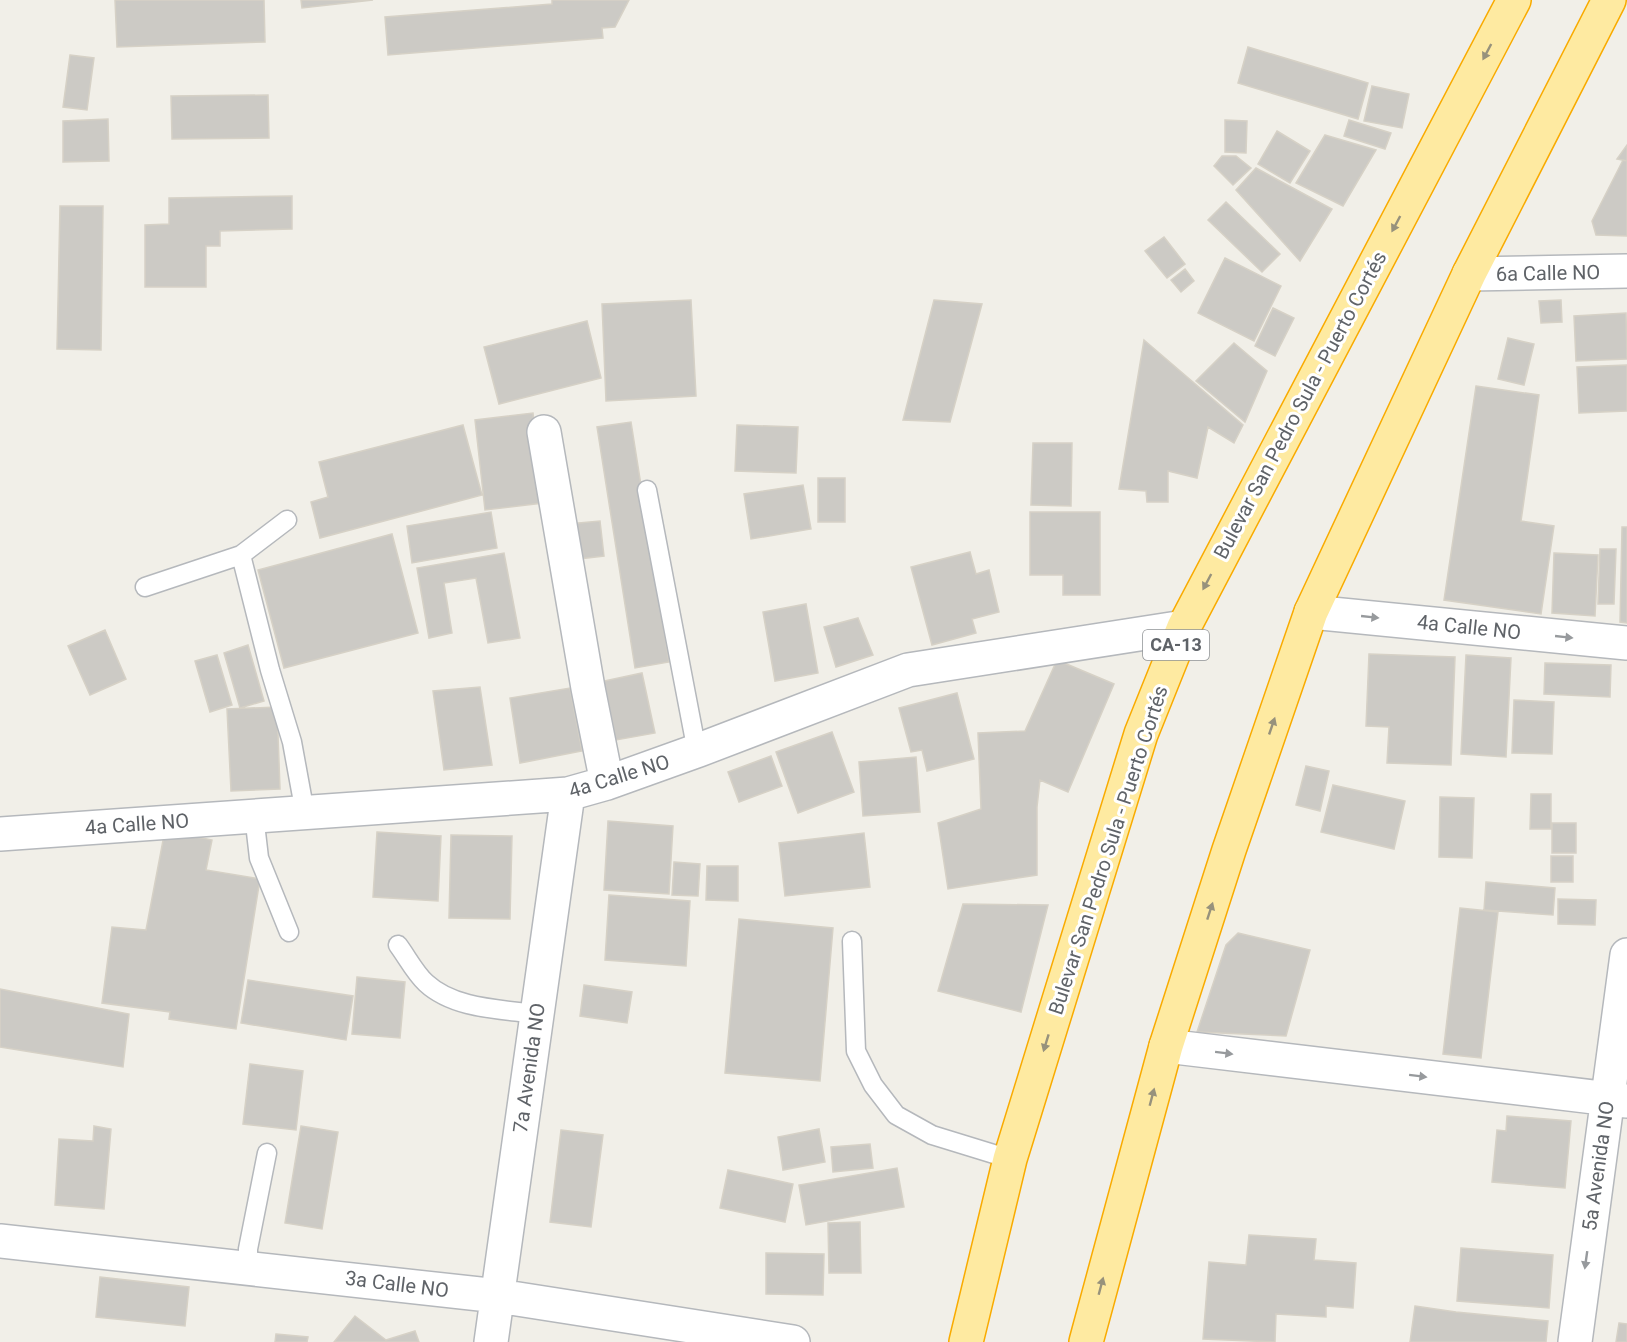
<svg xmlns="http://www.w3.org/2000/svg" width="1627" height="1342" font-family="Roboto,sans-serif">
  <rect width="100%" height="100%" fill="#f1efe8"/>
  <!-- building -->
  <path fill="#cccac5" stroke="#d6d1c6" stroke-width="1.5" d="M 115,0 L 264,0 L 265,42 L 117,47 Z
    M 301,0 L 373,0 L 302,8 Z
    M 552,0 L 629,0 L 615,27 L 602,28 L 603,38 L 388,55 L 385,17 L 552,4 Z
    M 1248,47 L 1368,83 L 1358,119 L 1238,83 Z
    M 70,55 L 94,58 L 87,110 L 63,107 Z
    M 1372,86 L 1409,94 L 1402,128 L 1364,121 Z
    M 268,95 L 269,138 L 172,139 L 171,96 Z
    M 108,119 L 109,161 L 63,162 L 63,121 Z
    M 1225,120 L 1247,121 L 1246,153 L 1225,152 Z
    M 1349,120 L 1391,133 L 1385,149 L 1344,136 Z
    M 1277,131 L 1310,151 L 1290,183 L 1258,164 Z
    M 1325,135 L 1376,150 L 1343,206 L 1296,183 Z
    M 1627,145 L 1627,161 L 1617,159 Z
    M 1222,156 L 1236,156 L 1251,168 L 1233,185 L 1214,166 Z
    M 1623,160 L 1627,161 L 1627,236 L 1596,235 L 1592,221 Z
    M 1256,168 L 1332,209 L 1300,261 L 1236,190 Z
    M 292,196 L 292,229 L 220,231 L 220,246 L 206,246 L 206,287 L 145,287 L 145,225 L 169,224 L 169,198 Z
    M 1226,202 L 1280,254 L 1262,272 L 1208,220 Z
    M 60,206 L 103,206 L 101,350 L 57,349 Z
    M 1164,237 L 1185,264 L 1167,278 L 1145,251 Z
    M 1225,258 L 1281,286 L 1254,341 L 1198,313 Z
    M 1185,269 L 1194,281 L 1181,292 L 1171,280 Z
    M 691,300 L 696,396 L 606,401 L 602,304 Z
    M 934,300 L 982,304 L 950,422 L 903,420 Z
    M 1561,300 L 1562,322 L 1541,323 L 1539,301 Z
    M 1273,308 L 1294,318 L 1275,356 L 1255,346 Z
    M 1626,313 L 1627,359 L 1576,361 L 1574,316 Z
    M 587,321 L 601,378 L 499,404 L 484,347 Z
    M 1508,338 L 1534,344 L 1524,385 L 1498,379 Z
    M 1144,340 L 1243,425 L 1234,443 L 1208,427 L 1197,478 L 1168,471 L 1168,502 L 1147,502 L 1146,491 L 1119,489 Z
    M 1234,343 L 1267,371 L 1245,422 L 1196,381 Z
    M 1627,365 L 1627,411 L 1579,413 L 1577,367 Z
    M 1476,386 L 1539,395 L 1521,521 L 1554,526 L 1541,614 L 1444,600 Z
    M 533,413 L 543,503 L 485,510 L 475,420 Z
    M 631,422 L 669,662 L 635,668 L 597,427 Z
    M 463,425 L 482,495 L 320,538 L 311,502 L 328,497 L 319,462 Z
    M 737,425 L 798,427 L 796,473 L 735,471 Z
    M 1033,443 L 1072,443 L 1071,506 L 1031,505 Z
    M 818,478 L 845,478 L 845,522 L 818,522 Z
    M 803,485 L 811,529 L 751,539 L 744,494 Z
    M 491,512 L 497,548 L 412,563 L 407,526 Z
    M 1030,512 L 1100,512 L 1100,595 L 1063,595 L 1063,575 L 1030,575 Z
    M 600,521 L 604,556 L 571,560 L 568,524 Z
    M 1622,527 L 1627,527 L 1627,623 L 1620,622 Z
    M 392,534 L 418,633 L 284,668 L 258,570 Z
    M 1600,549 L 1616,549 L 1614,604 L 1598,604 Z
    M 970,552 L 976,574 L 989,570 L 999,612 L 972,619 L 976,633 L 932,645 L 911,567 Z
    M 504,553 L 520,638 L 488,643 L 476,578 L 444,583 L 452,633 L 429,638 L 417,568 Z
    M 1554,553 L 1598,555 L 1595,616 L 1552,613 Z
    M 806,604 L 818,673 L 775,681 L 763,612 Z
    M 858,618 L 873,655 L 836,667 L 824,627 Z
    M 105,630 L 126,679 L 90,695 L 68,646 Z
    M 248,645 L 264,701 L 240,708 L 224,653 Z
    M 1369,654 L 1455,657 L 1451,765 L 1387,763 L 1389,727 L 1366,726 Z
    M 217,655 L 232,705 L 210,712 L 195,661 Z
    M 1466,655 L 1511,658 L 1506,757 L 1461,754 Z
    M 1057,660 L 1114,684 L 1068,792 L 1040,780 L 1037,807 L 1037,875 L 948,889 L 938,823 L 981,809 L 978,733 L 1025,731 Z
    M 1545,663 L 1611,665 L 1610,697 L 1544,694 Z
    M 642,673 L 655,733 L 616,740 L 604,681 Z
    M 480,687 L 492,765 L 444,770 L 433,691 Z
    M 570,688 L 582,751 L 520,763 L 510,698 Z
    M 957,693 L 974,759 L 927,771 L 922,750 L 911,752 L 899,708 Z
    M 1514,700 L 1554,702 L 1552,754 L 1512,753 Z
    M 277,707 L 280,789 L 231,791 L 227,709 Z
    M 832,732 L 854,792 L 798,813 L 776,752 Z
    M 771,756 L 782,786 L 739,802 L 728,772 Z
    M 916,757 L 920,812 L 863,816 L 859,762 Z
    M 1306,766 L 1329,771 L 1320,811 L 1296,805 Z
    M 1333,785 L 1405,801 L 1394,849 L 1321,832 Z
    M 1531,794 L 1551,794 L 1551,829 L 1530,829 Z
    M 1440,797 L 1474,798 L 1472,858 L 1439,857 Z
    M 608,821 L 673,826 L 669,894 L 604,890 Z
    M 1552,823 L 1576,823 L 1576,853 L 1552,853 Z
    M 165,830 L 212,840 L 206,870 L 260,879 L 236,1029 L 169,1019 L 170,1012 L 102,1003 L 112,927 L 146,930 Z
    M 377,832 L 441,836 L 438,901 L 373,897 Z
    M 864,833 L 870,887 L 785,896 L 779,843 Z
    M 451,835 L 512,836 L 510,919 L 449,918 Z
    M 1551,856 L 1573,856 L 1573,882 L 1551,882 Z
    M 674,862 L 700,864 L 698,896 L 672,895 Z
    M 707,866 L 738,866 L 738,901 L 706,900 Z
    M 1486,882 L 1555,888 L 1553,915 L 1484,910 Z
    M 609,895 L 690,901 L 686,966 L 605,960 Z
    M 1558,899 L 1596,900 L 1595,925 L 1558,924 Z
    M 963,904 L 1048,905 L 1021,1012 L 938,991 Z
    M 1460,908 L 1498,912 L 1481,1058 L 1443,1054 Z
    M 739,919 L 833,928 L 820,1081 L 725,1073 Z
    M 1238,933 L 1310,950 L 1286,1036 L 1197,1032 L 1226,945 Z
    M 357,977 L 405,982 L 400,1038 L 352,1034 Z
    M 248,980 L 353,996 L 346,1040 L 241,1023 Z
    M 584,985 L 632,992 L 627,1023 L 580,1016 Z
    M 0,989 L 129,1014 L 123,1067 L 0,1047 Z
    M 250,1064 L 303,1071 L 296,1130 L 243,1124 Z
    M 1507,1116 L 1571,1121 L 1565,1188 L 1492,1182 L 1497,1130 L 1506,1131 Z
    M 94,1126 L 111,1129 L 104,1209 L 55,1205 L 59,1139 L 93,1141 Z
    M 301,1126 L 338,1132 L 322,1229 L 285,1223 Z
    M 819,1129 L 825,1162 L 783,1170 L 778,1137 Z
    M 561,1130 L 603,1135 L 591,1227 L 550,1222 Z
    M 870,1144 L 873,1168 L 833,1172 L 831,1147 Z
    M 897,1168 L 904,1207 L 806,1225 L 799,1185 Z
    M 728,1170 L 793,1184 L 785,1222 L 720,1208 Z
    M 860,1222 L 861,1273 L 829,1273 L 828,1223 Z
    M 1249,1235 L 1316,1239 L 1314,1260 L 1356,1263 L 1353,1308 L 1326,1306 L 1326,1317 L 1276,1314 L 1275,1342 L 1203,1339 L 1209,1262 L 1246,1265 Z
    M 1461,1248 L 1553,1255 L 1549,1308 L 1457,1301 Z
    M 766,1253 L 824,1254 L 823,1295 L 766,1294 Z
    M 100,1277 L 189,1287 L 185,1326 L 96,1317 Z
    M 1415,1306 L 1456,1312 L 1548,1321 L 1546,1342 L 1410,1342 Z
    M 355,1316 L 386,1340 L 415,1331 L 419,1342 L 334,1342 Z
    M 1619,1323 L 1627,1324 L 1627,1342 L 1616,1342 Z
    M 276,1334 L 308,1337 L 307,1342 L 275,1342 Z"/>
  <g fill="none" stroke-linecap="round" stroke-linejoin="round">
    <defs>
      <path id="service" d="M 647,490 L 694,736 L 699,750
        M 287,520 L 241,555 L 270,670 L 292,742 L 305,813
        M 145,587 L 241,555
        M 254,815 L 259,858 L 289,932
        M 852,941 L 856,1051 L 873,1085 L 896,1115 L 932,1135 L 1010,1159
        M 398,945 C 407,957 415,973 426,983 C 454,1009 500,1009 536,1014
        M 248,1267 L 248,1249 L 267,1153"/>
      <path id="minor" d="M 1469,274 L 1627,271
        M 544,432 L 588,688 L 607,783
        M 1311,612 L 1627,643
        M 0,834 L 568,794 L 607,783 L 699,750 L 908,670 L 1184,627
        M 1166,1046 L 1627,1101
        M 0,1241 L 498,1296 L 793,1342
        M 491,1342 L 568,794
        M 1575,1342 L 1627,955"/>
      <path id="trunk" d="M 966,1342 L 1010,1159 L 1141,734 L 1184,627 L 1514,0
        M 1086,1342 L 1166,1046 L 1229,850 L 1311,612 L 1469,274 L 1609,0"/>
    </defs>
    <!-- service casing -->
    <use href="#service" stroke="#b5b8bc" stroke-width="21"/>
    <!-- minor casing -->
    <use href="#minor" stroke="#b5b8bc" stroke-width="36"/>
    <!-- trunk casing -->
    <use href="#trunk" stroke="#f9ab00" stroke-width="36"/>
    <!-- service -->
    <use href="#service" stroke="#fff" stroke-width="18"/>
    <!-- minor -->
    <use href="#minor" stroke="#fff" stroke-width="33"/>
    <!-- trunk -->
    <use href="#trunk" stroke="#feeaa1" stroke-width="33"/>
  </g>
  <!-- one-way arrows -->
  <defs><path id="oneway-solid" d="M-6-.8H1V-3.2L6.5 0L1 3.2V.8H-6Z" transform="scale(1.5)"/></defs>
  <g fill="#97927c">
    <use href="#oneway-solid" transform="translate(1487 52) rotate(118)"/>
    <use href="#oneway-solid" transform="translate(1396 224) rotate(118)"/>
    <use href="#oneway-solid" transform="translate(1207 582) rotate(118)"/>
    <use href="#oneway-solid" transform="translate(1272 726) rotate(-71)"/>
    <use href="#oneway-solid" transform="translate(1210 911) rotate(-72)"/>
    <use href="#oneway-solid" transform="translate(1046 1043) rotate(107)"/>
    <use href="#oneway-solid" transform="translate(1152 1097) rotate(-75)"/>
    <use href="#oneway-solid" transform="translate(1101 1286) rotate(-75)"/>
  </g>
  <g fill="#979a9d">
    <use href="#oneway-solid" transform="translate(1370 617) rotate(6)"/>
    <use href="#oneway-solid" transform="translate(1564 637) rotate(6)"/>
    <use href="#oneway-solid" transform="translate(1224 1053) rotate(7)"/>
    <use href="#oneway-solid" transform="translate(1418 1076) rotate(7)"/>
    <use href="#oneway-solid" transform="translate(1586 1260) rotate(98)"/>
  </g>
  <g text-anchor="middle" stroke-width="6" stroke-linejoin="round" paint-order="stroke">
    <!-- shield labels -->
    <rect fill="#fff" stroke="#8f9295" stroke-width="1.5" x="1143" y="630" width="66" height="30" rx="4.5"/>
    <g font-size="18" font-weight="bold" fill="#5f6368">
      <text x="1176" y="651">CA-13</text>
    </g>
    <!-- street labels -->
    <g font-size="20" fill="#5f6368" stroke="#fff">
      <text transform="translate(1548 273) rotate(-1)" y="7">6a Calle NO</text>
      <text transform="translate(1300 405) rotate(-62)" y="7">Bulevar San Pedro Sula - Puerto Cortés</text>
      <text transform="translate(1469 627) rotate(6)" y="7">4a Calle NO</text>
      <text transform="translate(619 776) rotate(-17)" y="7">4a Calle NO</text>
      <text transform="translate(137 824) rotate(-4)" y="7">4a Calle NO</text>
      <text transform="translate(1108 850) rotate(-72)" y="7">Bulevar San Pedro Sula - Puerto Cortés</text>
      <text transform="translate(529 1068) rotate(-82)" y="7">7a Avenida NO</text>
      <text transform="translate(1598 1166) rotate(-82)" y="7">5a Avenida NO</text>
      <text transform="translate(397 1284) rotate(7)" y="7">3a Calle NO</text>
    </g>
  </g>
</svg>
